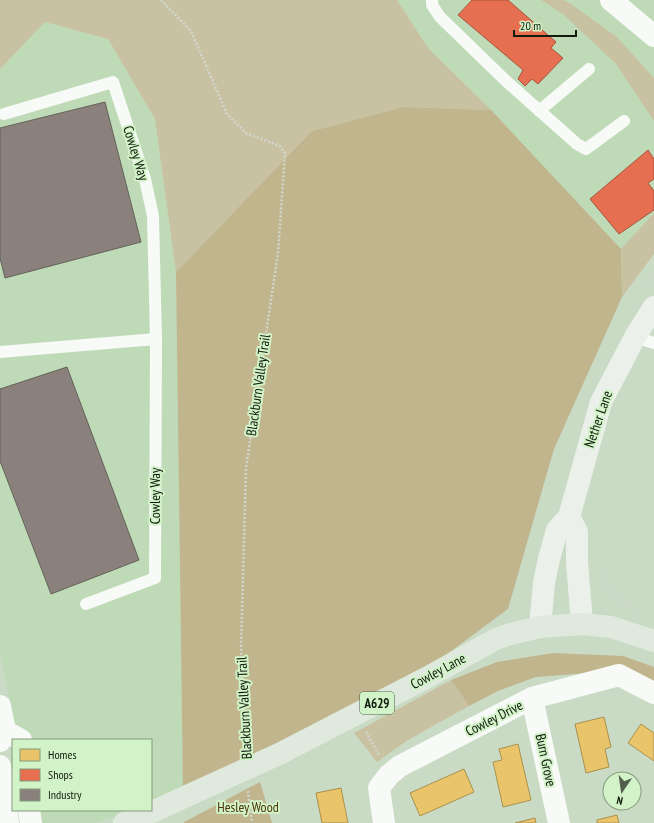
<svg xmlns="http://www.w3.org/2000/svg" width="654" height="823" font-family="'PT Sans Narrow',sans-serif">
  <rect width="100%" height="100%" fill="#cadbc5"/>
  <!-- built -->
  <path fill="#bedab6" d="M 397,0 L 541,0 L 563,14 L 616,64 L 654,121 L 654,213 L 621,249 L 491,110 L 428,48 Z
    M 564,0 L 654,0 L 654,78 L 617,37 Z
    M 45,22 L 108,39 L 155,119 L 176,272 L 183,792 L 151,804 L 151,740 L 18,740 L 0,652 L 0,69 Z
    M 32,810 L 133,810 L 95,823 L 35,823 Z"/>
  <!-- green -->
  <path fill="#c9c2a2" d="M 0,0 L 397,0 L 428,48 L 491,110 L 403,107 L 312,131 L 176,272 L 155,119 L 108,39 L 45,22 L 0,69 Z
    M 541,0 L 564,0 L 571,4 L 617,37 L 654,78 L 654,121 L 616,64 L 563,14 Z
    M 654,213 L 654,254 L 622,297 L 621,249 Z
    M 451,680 L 469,706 L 408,740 L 377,762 L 354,733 Z"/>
  <!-- forest -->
  <path fill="#c0b58d" d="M 403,107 L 491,110 L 621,249 L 622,297 L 554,449 L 508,609 L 423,672 L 183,792 L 176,272 L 312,131 Z
    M 553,653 L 623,656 L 654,667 L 654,693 L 588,673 L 536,677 L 498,691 L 469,706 L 451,680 L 497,662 Z
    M 260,782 L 272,823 L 183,823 L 186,821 Z"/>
  <!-- homes -->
  <path fill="#e9c46a" stroke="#a8914e" d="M 604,717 L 611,747 L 605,749 L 609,767 L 586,773 L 575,724 Z
    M 641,724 L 654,733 L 654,761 L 628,743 Z
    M 518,744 L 531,800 L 503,807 L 493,762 L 502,760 L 499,749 Z
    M 464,769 L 474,792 L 420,816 L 410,793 Z
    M 341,788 L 348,823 L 322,823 L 316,793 Z
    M 617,815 L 619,823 L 597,823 L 597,820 Z
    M 535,818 L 536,823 L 515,823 Z"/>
  <!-- shops -->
  <path fill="#e76f51" stroke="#a6563c" d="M 472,0 L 508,0 L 556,42 L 551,48 L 563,58 L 538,84 L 532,79 L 525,86 L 518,79 L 523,70 L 458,15 Z
    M 648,150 L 654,159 L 654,179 L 648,183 L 654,191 L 654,210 L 619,234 L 590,199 Z"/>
  <!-- industry -->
  <path fill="#8a817c" stroke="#65625a" d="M 105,102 L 141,242 L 5,278 L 0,258 L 0,128 Z
    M 67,367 L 139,560 L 51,594 L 0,461 L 0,389 Z"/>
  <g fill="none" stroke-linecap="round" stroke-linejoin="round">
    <!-- path -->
    <path stroke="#d1d7cf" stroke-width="2.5" stroke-dasharray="2 2" stroke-linecap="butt" d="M 161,0 L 191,31 L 227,114 L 246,133 L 280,146 L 285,153 L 278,253 L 246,468 L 241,648 L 245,746
      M 647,287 L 654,275
      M 600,575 L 606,588 L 637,612
      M 366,732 L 379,755
      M 248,791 L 252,823"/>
    <!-- lane -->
    <path stroke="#f7faf6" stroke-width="12" d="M 432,0 L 432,5 L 440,17 L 506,81 L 577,144 L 586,149 L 624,121
      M 539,111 L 589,69
      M 4,114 L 113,82 L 145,179 L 153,216 L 156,339 L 155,578 L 86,604
      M 635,337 L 654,343
      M 0,352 L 156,339"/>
    <!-- street -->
    <path stroke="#f7faf6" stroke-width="22" d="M 611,0 L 654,36
      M 532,698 L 559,823
      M 0,706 L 5,731 L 0,741
      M 5,731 L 21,740
      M 0,766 L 8,823
      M 29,810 L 31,823
      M 384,823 L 379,788 L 389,775 L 400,766 L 532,698 L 619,675 L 654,693"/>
    <!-- secondary -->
    <path stroke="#ebf1ea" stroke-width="22" d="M 569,517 L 577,532 L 577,562 L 582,624
      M 540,627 L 544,583 L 549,559 L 557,530 L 569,517 L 601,402 L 635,337 L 654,307"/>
    <!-- primary -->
    <path stroke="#e0e9dd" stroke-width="22" d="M 124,823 L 154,811 L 279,754 L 428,677 L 496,639 L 510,634 L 540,627 L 582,624 L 611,627 L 654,641"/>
  </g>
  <g text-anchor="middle" stroke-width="4" stroke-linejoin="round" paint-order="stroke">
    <!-- shield labels -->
    <rect fill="#d2f2c8" stroke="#4a5c44" stroke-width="1" x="360" y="692" width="34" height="22" rx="3"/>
    <g font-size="13" font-weight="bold" fill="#101b0c">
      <text x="377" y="708">A629</text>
    </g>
    <!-- street labels -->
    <g font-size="14" fill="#101b0c" stroke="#d2f2c8">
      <text transform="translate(136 153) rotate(73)" y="5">Cowley Way</text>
      <text transform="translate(258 385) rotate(-82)" y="5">Blackburn Valley Trail</text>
      <text transform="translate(598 419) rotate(-71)" y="5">Nether Lane</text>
      <text transform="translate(155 496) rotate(-90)" y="5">Cowley Way</text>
      <text transform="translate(438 671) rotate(-28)" y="5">Cowley Lane</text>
      <text transform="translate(244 708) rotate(-93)" y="5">Blackburn Valley Trail</text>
      <text transform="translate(494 718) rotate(-27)" y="5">Cowley Drive</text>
      <text transform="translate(546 760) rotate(78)" y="5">Burn Grove</text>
    </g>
    <!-- park labels -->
    <g font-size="14" fill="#50380c" stroke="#d2f2c8">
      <text x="248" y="812">Hesley Wood</text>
    </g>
  </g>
  <!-- legend -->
  <rect x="12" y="739" width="140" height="72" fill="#d2f2c8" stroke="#849c7d"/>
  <rect x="20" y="749" width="20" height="12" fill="#e9c46a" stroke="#849c7d"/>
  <text x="48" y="759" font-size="12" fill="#101b0c">Homes</text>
  <rect x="20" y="769" width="20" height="12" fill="#e76f51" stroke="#849c7d"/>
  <text x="48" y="779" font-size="12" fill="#101b0c">Shops</text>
  <rect x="20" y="789" width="20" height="12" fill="#8a817c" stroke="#849c7d"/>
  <text x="48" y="799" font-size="12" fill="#101b0c">Industry</text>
  <!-- north arrow -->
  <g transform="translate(622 791) rotate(193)"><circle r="19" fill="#d2f2c8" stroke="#849c7d"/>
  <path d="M0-3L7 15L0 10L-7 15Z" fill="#515e4d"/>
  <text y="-6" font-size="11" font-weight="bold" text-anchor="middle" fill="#101b0c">N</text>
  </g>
  <!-- scale -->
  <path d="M514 30v6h62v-6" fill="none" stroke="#101b0c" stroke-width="2"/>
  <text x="520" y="30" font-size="12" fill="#101b0c" stroke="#d2f2c8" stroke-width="3" paint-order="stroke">20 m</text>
</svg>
